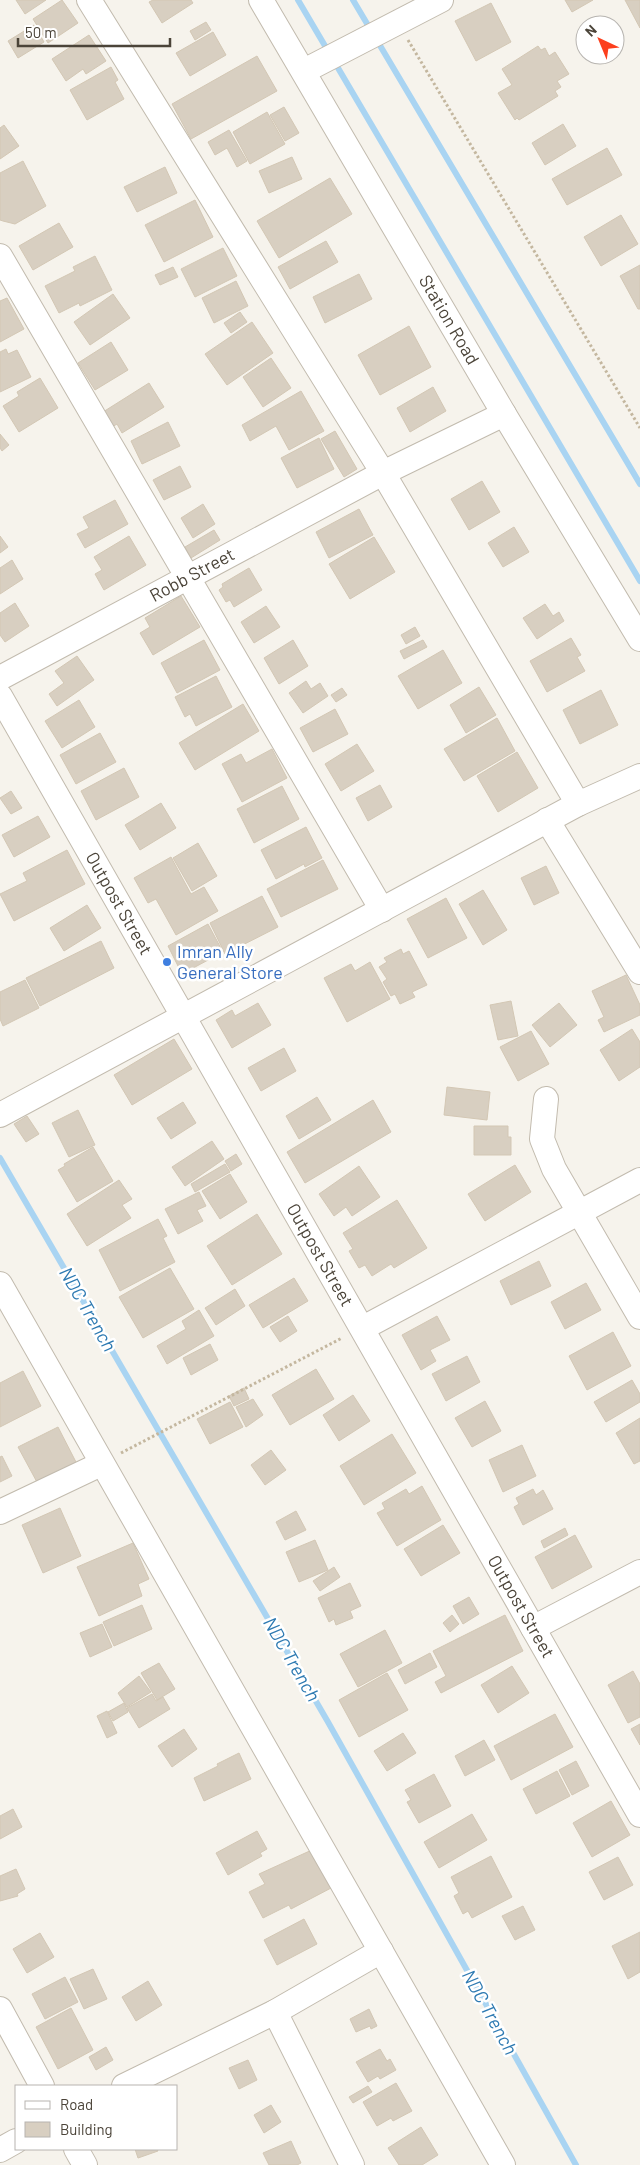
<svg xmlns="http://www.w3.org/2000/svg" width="640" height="2165" font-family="Barlow,sans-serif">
  <rect width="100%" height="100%" fill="#f6f3ec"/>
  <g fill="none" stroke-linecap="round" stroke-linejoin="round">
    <!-- stream -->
    <path stroke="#a9d4f2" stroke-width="6" d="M 298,0 L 640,581
      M 353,0 L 640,484
      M 0,1158 L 328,1722 L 576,2165"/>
  </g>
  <!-- building -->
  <path fill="#d8cfc1" stroke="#d3c7b4" d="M 16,0 L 46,0 L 25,14 Z
    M 62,0 L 78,23 L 48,43 L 33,19 Z
    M 153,0 L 191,0 L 193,3 L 162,23 L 149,2 Z
    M 565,0 L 593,0 L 572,12 Z
    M 625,0 L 640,0 L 640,28 Z
    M 491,3 L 511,42 L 476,61 L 455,21 Z
    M 206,22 L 211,30 L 195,40 L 190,31 Z
    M 34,25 L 44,42 L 18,58 L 8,41 Z
    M 213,32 L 226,55 L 190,76 L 176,53 Z
    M 89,35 L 106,61 L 86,74 L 83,69 L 66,81 L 52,59 Z
    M 538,46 L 541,50 L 545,48 L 549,56 L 555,52 L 569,74 L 557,81 L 561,87 L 555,91 L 558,96 L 519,120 L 517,118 L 515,120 L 498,93 L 512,85 L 502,69 Z
    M 257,56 L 277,91 L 191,139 L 172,104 Z
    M 111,67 L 118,80 L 115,82 L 124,99 L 87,120 L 70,90 Z
    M 284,107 L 299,133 L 285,141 L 270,115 Z
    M 267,112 L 285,144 L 250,164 L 233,132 Z
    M 563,124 L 576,146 L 545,165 L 532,143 Z
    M 4,125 L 19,146 L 0,159 L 0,128 Z
    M 229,130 L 247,161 L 237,167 L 227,148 L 215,155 L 208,142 Z
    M 607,148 L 622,175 L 567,205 L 552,179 Z
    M 292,157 L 302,179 L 269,193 L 259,171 Z
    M 23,161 L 46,206 L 15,224 L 3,221 L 0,220 L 0,173 Z
    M 165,167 L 177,193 L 137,212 L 124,187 Z
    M 330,178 L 352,214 L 279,258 L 257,221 Z
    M 195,200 L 213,237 L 164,262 L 145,225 Z
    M 621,215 L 638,244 L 601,266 L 584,237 Z
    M 59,223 L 73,247 L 33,270 L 19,246 Z
    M 326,241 L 338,262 L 290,289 L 278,267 Z
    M 223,248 L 237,276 L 195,297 L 181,269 Z
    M 95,256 L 112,290 L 80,306 L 79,303 L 59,313 L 45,286 L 75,271 L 73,267 Z
    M 640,265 L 640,309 L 638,309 L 620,276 Z
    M 173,267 L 178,277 L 160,285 L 155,275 Z
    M 359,274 L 372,299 L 325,323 L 313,297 Z
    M 236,281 L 248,306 L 214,323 L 202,298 Z
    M 113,294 L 130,318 L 90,345 L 74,322 Z
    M 7,298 L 24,329 L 0,342 L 0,301 Z
    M 240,312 L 247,322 L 231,333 L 224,323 Z
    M 252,322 L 273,353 L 227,385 L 205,354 Z
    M 409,326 L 431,367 L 380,395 L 358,355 Z
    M 111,342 L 128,370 L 95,390 L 78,363 Z
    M 6,349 L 8,354 L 17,350 L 31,377 L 0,392 L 0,352 Z
    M 271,358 L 291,388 L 263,407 L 243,377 Z
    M 40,378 L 58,408 L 19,432 L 3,406 L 19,396 L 17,392 Z
    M 149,383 L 164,407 L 122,433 L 117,424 L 112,427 L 103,412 Z
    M 433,387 L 446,411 L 410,432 L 397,408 Z
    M 301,391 L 324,431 L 289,450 L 276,426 L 250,441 L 242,425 Z
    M 168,422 L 180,446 L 142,464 L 131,441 Z
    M 335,431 L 357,469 L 344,477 L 321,439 Z
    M 0,434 L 9,445 L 2,451 L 0,448 Z
    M 319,438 L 334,469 L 297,488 L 281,458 Z
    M 180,466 L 191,487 L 164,500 L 153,480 Z
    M 482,481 L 500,512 L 469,530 L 451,499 Z
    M 115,500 L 128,524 L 85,548 L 77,534 L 89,528 L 83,517 Z
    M 203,504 L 215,524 L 193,538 L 181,518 Z
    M 359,509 L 373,535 L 329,558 L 316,532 Z
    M 514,527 L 529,552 L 503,567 L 488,543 Z
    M 214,530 L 220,540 L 191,558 L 185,547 Z
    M 0,536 L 8,547 L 0,553 Z
    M 129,536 L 146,565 L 104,590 L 95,574 L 102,570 L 94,557 Z
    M 374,537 L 395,572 L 350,599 L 329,564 Z
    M 12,560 L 23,579 L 0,594 L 0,568 Z
    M 249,568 L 262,590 L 234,607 L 230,600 L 226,602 L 219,590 L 223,587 L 222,584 Z
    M 181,596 L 200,627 L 153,655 L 140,633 L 150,627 L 145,618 Z
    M 15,603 L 29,626 L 5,642 L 0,635 L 0,613 Z
    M 545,604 L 553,616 L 559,612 L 564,621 L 537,639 L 523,618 Z
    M 266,606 L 280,627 L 254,643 L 241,622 Z
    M 415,627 L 420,636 L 406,644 L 401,635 Z
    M 571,638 L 581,655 L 577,657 L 585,671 L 547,692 L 530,661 Z
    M 204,640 L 220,670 L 177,693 L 161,663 Z
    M 293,640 L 308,666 L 279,684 L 264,658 Z
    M 423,640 L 427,647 L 404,659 L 400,651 Z
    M 443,650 L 462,683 L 418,709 L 398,676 Z
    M 77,656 L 94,680 L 57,706 L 49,694 L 64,683 L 55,671 Z
    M 216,676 L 232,707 L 196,726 L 190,714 L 185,717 L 175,697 Z
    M 306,681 L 311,689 L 320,683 L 328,696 L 303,713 L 289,693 Z
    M 479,687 L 496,715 L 466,733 L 450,705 Z
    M 342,688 L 347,695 L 336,702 L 331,695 Z
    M 601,690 L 618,725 L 580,744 L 563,710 Z
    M 79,700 L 95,727 L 62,748 L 45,721 Z
    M 243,704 L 259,731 L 195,770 L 179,743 Z
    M 335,709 L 348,734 L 313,752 L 300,728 Z
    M 497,718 L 515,751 L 464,781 L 444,749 Z
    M 100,733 L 116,762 L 76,784 L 60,755 Z
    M 357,744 L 374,771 L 341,791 L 325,764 Z
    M 272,749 L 287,778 L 242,802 L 222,764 L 241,754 L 246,763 Z
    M 517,752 L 538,788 L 498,812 L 477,776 Z
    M 124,768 L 139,797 L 96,820 L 81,791 Z
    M 380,785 L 392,807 L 368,821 L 356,798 Z
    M 282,786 L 299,819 L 254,843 L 237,809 Z
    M 11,791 L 22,808 L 11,814 L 0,798 Z
    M 161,803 L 176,828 L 140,850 L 125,825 Z
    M 38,816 L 50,837 L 14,857 L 2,835 Z
    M 306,827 L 322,858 L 305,867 L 304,864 L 276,879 L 261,850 Z
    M 198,843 L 217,876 L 192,891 L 173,858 Z
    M 67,850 L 85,884 L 14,921 L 0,894 L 27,881 L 23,873 Z
    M 171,857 L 191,894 L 204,887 L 218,911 L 176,935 L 156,899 L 148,903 L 134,878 Z
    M 323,860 L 338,889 L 281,917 L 267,889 Z
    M 546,866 L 559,893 L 534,905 L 521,878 Z
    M 483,890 L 507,930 L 483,945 L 459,904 Z
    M 262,896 L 278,927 L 225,954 L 210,923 Z
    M 446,898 L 467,938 L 428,958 L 407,919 Z
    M 87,905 L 101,928 L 64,951 L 50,928 Z
    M 208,924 L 223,952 L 182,974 L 168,946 Z
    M 101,941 L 114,968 L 40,1006 L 26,978 Z
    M 401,949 L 403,954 L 409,951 L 427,985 L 412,992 L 415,997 L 400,1004 L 395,994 L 391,996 L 383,982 L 387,979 L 379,967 L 387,962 L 384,958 Z
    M 370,962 L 390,999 L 347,1022 L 324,978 L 351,964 L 355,971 Z
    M 626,975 L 640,1005 L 640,1015 L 604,1032 L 598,1020 L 604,1017 L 592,991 Z
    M 25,980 L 39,1008 L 3,1026 L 0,1019 L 0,992 Z
    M 511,1001 L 518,1036 L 498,1040 L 490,1005 Z
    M 258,1003 L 271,1025 L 232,1048 L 216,1020 L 232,1010 L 235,1016 Z
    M 559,1003 L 577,1025 L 550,1047 L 532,1025 Z
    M 632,1029 L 640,1042 L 640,1067 L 619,1081 L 600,1050 Z
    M 531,1031 L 549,1064 L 518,1081 L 500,1047 Z
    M 174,1039 L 192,1069 L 132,1105 L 114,1075 Z
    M 284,1048 L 296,1071 L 261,1091 L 248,1068 Z
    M 447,1087 L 490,1092 L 487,1120 L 444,1115 Z
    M 317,1097 L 331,1120 L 299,1139 L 286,1116 Z
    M 373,1100 L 391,1132 L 305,1183 L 287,1152 Z
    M 183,1102 L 196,1123 L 171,1139 L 157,1118 Z
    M 78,1110 L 95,1145 L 69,1157 L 52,1123 Z
    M 27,1116 L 39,1134 L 26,1142 L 14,1124 Z
    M 474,1126 L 508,1126 L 508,1137 L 511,1137 L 511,1155 L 474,1155 Z
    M 212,1141 L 224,1159 L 185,1186 L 172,1167 Z
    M 93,1147 L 113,1181 L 77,1202 L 58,1170 L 65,1166 L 64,1164 Z
    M 236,1154 L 242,1164 L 231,1171 L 225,1161 Z
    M 225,1164 L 230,1172 L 195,1192 L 191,1184 Z
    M 515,1165 L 531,1192 L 485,1221 L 468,1194 Z
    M 359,1166 L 380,1197 L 352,1216 L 346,1207 L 334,1216 L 319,1194 Z
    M 230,1174 L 247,1202 L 220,1219 L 202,1191 Z
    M 119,1180 L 132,1199 L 122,1205 L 131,1218 L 87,1246 L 67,1214 Z
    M 199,1192 L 206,1206 L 197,1210 L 203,1221 L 178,1234 L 165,1209 Z
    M 397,1200 L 427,1248 L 394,1268 L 391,1264 L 372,1276 L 365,1265 L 359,1268 L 349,1251 L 353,1249 L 343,1233 Z
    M 257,1214 L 282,1254 L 232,1285 L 207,1246 Z
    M 158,1219 L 167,1236 L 163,1238 L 175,1262 L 120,1291 L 99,1250 Z
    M 539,1261 L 551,1286 L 511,1305 L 500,1281 Z
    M 170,1268 L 194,1309 L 143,1338 L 119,1297 Z
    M 294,1278 L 308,1301 L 263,1328 L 249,1305 Z
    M 586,1283 L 601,1310 L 565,1329 L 551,1302 Z
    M 235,1289 L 245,1306 L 216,1325 L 205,1308 Z
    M 199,1310 L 214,1336 L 167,1364 L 157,1346 L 186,1329 L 182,1321 Z
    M 288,1316 L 297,1331 L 280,1342 L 270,1327 Z
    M 437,1316 L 450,1340 L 430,1350 L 436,1361 L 421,1370 L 402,1335 Z
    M 613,1332 L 631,1366 L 587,1390 L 569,1356 Z
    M 210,1344 L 218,1360 L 191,1375 L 183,1358 Z
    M 467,1356 L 480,1382 L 446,1401 L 432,1374 Z
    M 316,1369 L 334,1399 L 290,1425 L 272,1395 Z
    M 23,1371 L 41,1406 L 0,1427 L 0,1383 Z
    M 632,1380 L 640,1394 L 640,1402 L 606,1422 L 594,1402 Z
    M 244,1388 L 249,1399 L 234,1406 L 229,1396 Z
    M 353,1395 L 370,1421 L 339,1441 L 323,1415 Z
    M 253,1399 L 263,1415 L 246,1427 L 236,1407 Z
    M 485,1401 L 501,1431 L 472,1447 L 455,1418 Z
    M 230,1402 L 243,1427 L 210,1444 L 197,1419 Z
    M 640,1418 L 640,1461 L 634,1464 L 616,1433 Z
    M 58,1427 L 77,1464 L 38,1484 L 18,1447 Z
    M 392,1434 L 416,1473 L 364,1505 L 340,1466 Z
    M 522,1445 L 536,1476 L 503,1492 L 489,1460 Z
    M 271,1450 L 286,1470 L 265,1485 L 251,1465 Z
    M 2,1456 L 12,1476 L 0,1482 L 0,1457 Z
    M 422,1486 L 441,1520 L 397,1546 L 377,1513 L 385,1509 L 382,1503 L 406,1489 L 409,1494 Z
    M 533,1489 L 536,1495 L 543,1490 L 553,1509 L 523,1525 L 514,1507 L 519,1504 L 516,1498 Z
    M 60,1508 L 81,1556 L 43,1573 L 22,1525 Z
    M 296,1511 L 306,1530 L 285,1540 L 276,1522 Z
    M 443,1525 L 460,1553 L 421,1576 L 404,1549 Z
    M 565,1528 L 568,1535 L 544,1548 L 541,1541 Z
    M 575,1535 L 592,1567 L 552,1589 L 535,1557 Z
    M 315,1540 L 328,1570 L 299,1582 L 286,1552 Z
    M 133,1543 L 149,1579 L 138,1584 L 142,1596 L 99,1616 L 77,1567 Z
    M 334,1567 L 340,1577 L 320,1591 L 313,1581 Z
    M 350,1583 L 361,1606 L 350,1611 L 353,1618 L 336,1625 L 334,1619 L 329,1622 L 318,1598 Z
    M 469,1597 L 479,1614 L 463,1624 L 453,1606 Z
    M 142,1605 L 152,1629 L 114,1646 L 103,1622 Z
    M 452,1615 L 459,1624 L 450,1632 L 443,1623 Z
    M 505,1615 L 523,1651 L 441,1693 L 435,1682 L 446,1676 L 433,1651 Z
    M 102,1624 L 112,1647 L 90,1657 L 80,1633 Z
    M 385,1630 L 402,1663 L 358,1687 L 340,1654 Z
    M 430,1653 L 437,1667 L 405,1684 L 398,1670 Z
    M 159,1663 L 175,1689 L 157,1700 L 141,1673 Z
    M 512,1666 L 529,1693 L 498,1713 L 481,1685 Z
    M 633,1671 L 640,1684 L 640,1717 L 628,1723 L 608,1685 Z
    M 387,1673 L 408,1710 L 359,1737 L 339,1700 Z
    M 139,1676 L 151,1692 L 127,1707 L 118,1693 Z
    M 152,1694 L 156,1701 L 163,1697 L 170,1709 L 139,1728 L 127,1708 Z
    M 124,1703 L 128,1712 L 113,1721 L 108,1712 Z
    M 107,1711 L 117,1733 L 107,1738 L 97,1716 Z
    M 555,1714 L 573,1747 L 511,1780 L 494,1746 Z
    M 640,1724 L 640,1745 L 631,1729 Z
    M 184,1729 L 197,1749 L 172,1767 L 158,1746 Z
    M 403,1733 L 416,1753 L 387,1771 L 374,1751 Z
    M 484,1740 L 495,1760 L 465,1776 L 455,1756 Z
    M 239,1753 L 251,1779 L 204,1801 L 194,1778 L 218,1766 L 217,1764 Z
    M 576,1761 L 589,1786 L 572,1795 L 559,1770 Z
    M 557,1771 L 570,1796 L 536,1814 L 523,1789 Z
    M 434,1774 L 451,1806 L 419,1823 L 407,1802 L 411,1800 L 405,1790 Z
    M 611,1801 L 630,1835 L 592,1857 L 573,1823 Z
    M 13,1809 L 22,1827 L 0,1839 L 0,1816 Z
    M 472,1814 L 487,1840 L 439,1868 L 424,1842 Z
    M 257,1831 L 267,1849 L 260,1853 L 262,1856 L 228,1875 L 216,1853 Z
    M 314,1849 L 333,1887 L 291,1909 L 289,1905 L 263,1918 L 249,1892 L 265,1884 L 259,1874 Z
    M 491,1856 L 512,1897 L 472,1918 L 468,1911 L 463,1914 L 454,1896 L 459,1893 L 451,1877 Z
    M 618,1857 L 633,1885 L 604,1900 L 589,1872 Z
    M 16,1869 L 25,1889 L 17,1894 L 18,1896 L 0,1901 L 0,1876 Z
    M 523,1906 L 535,1930 L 515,1940 L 502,1916 Z
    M 304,1919 L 317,1944 L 277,1965 L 264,1940 Z
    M 640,1932 L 640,1972 L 628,1979 L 612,1946 Z
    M 40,1933 L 54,1957 L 27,1973 L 13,1949 Z
    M 93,1969 L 107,1999 L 84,2009 L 70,1979 Z
    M 65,1977 L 78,2002 L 45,2019 L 32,1994 Z
    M 148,1981 L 162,2005 L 136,2021 L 122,1997 Z
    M 71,2008 L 93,2050 L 58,2069 L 36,2027 Z
    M 369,2009 L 377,2026 L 371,2029 L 370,2026 L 356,2032 L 350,2019 Z
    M 106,2047 L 113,2060 L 96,2070 L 89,2057 Z
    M 380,2049 L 387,2061 L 390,2059 L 396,2070 L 380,2079 L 378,2076 L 368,2082 L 356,2062 Z
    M 248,2060 L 257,2080 L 239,2089 L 229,2068 Z
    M 396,2083 L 412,2111 L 393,2121 L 391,2118 L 377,2126 L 363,2102 Z
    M 368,2086 L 372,2092 L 353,2103 L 349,2097 Z
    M 271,2105 L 281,2122 L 264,2133 L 254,2115 Z
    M 421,2127 L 438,2155 L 422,2165 L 399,2165 L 388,2148 Z
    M 291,2141 L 301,2163 L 297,2165 L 269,2165 L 263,2153 Z
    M 135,2149 L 157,2149 L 158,2151 L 138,2158 Z"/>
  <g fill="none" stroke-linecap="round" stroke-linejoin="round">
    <defs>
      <g id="minor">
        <path d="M 89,0 L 383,473 L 578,804"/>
        <path id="s1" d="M 261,0 L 504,414 L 640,639"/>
        <path d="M 304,71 L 441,0"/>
        <path d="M 0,256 L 382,910"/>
        <path id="s2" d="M 0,678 L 383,473 L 504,414"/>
        <path id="s3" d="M 0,696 L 640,1815"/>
        <path d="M 547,820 L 640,972"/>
        <path d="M 546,1099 L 542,1139 L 554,1169 L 640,1317"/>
        <path d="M 0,1115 L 578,804 L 640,776"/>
        <path d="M 0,1284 L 503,2165"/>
        <path d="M 363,1328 L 640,1180"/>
        <path d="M 0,1512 L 101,1464"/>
        <path d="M 533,1628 L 640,1572"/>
        <path d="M 0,2009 L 42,2086"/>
        <path d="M 275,2012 L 352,2165"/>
        <path d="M 124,2086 L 275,2012 L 381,1951"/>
        <path d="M 76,2149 L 85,2165"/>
        <path d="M 0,2150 L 16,2141"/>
      </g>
    </defs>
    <!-- minor casing -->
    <use href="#minor" stroke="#c2bbae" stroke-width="26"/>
    <!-- path -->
    <path stroke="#c4b79f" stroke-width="3" stroke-dasharray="2.5 2.5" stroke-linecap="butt" d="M 408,40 L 640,428
      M 121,1453 L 342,1338"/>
    <!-- minor -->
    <use href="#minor" stroke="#fff" stroke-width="24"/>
  </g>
  <!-- markers -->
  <circle fill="#3f7fe0" stroke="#fff" stroke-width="2" cx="167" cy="962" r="5"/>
  <g text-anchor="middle" stroke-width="5" stroke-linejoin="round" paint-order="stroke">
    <!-- street labels -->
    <g font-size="18" fill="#4b4439" stroke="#fff">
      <text dy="6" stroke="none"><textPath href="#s1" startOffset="371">Station Road</textPath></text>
      <text dy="6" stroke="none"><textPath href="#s2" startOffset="218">Robb Street</textPath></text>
      <text dy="6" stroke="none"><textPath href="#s3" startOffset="239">Outpost Street</textPath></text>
      <text dy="6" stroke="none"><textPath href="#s3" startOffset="644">Outpost Street</textPath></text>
      <text dy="6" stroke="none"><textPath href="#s3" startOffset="1049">Outpost Street</textPath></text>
    </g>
    <!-- shop labels -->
    <g font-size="18" fill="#366cbe" stroke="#fff" text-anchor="start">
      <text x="177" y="958">Imran Ally<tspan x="177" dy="21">General Store</tspan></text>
    </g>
    <!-- water labels -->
    <g font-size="19" font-style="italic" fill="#2e7ab2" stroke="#fff">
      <text transform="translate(88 1309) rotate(60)" y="7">NDC Trench</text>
      <text transform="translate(292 1659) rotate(60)" y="7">NDC Trench</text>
      <text transform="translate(490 2012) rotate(61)" y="7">NDC Trench</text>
    </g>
  </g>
  <!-- legend -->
  <rect x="15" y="2085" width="162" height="65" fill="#ffffff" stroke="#b7b4b0"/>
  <rect x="25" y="2101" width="25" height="8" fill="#ffffff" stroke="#b7b4b0"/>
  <text x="60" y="2110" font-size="15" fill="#4b4439">Road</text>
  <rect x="25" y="2122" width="25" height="15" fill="#d8cfc1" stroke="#b7b4b0"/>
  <text x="60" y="2135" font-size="15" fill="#4b4439">Building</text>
  <!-- north arrow -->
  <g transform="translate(600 40) rotate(316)"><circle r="24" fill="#ffffff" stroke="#b7b4b0"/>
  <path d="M0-4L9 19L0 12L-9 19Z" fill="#fc3f1d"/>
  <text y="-8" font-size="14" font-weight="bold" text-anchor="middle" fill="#4b4439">N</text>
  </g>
  <!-- scale -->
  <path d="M18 38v8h152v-8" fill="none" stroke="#4b4439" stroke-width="2.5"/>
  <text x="25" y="38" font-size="15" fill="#4b4439" stroke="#ffffff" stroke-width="4" paint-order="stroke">50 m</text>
</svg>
